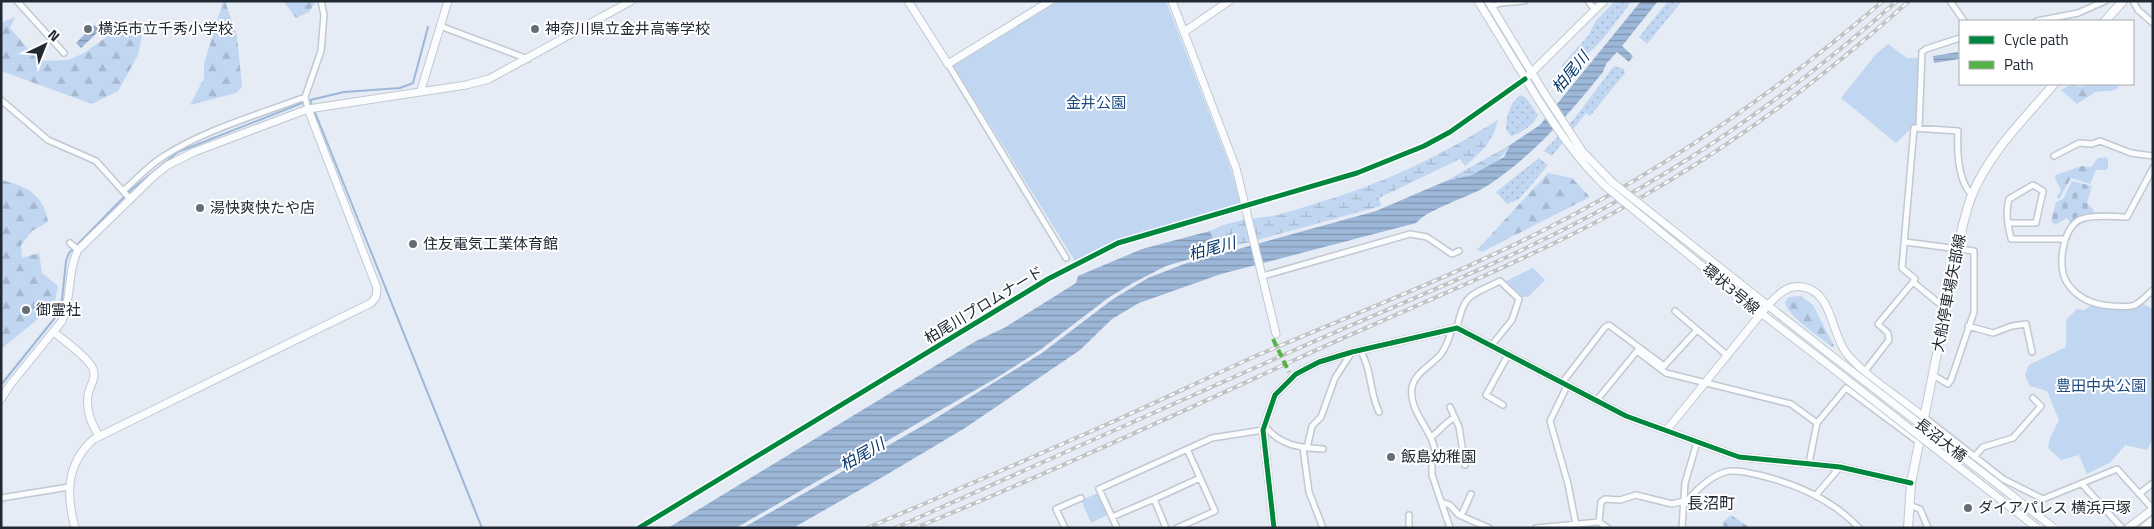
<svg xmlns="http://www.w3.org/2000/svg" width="2154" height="529" font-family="'Titillium Web','Noto Sans JP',sans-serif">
  <defs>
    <pattern id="grass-dots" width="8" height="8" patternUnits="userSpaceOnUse" patternTransform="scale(1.25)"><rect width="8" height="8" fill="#c1d6f1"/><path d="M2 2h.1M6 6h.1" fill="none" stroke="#a6b8cf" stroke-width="1.8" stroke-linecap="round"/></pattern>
    <pattern id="forest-firs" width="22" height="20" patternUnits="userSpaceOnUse" patternTransform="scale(1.25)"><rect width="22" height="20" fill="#c1d6f1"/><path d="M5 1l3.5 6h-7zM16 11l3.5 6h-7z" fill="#a6b8cf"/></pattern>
    <pattern id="wetland-marsh" width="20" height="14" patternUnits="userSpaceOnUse" patternTransform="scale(1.25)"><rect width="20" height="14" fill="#c1d6f1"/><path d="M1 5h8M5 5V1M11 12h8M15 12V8" fill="none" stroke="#a6b8cf"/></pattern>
    <pattern id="cemetery-stones" width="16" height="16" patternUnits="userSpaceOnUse" patternTransform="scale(1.25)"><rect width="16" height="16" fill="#c1d6f1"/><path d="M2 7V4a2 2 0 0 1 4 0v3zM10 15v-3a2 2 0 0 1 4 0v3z" fill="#a6b8cf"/></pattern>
    <pattern id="water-rules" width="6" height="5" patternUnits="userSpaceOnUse" patternTransform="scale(1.25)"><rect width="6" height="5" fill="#9db7d8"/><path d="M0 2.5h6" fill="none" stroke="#8095b0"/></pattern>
  </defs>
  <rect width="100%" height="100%" fill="#e5ecf5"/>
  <!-- grass -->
  <path fill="url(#grass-dots)" d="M 1615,1 L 1632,1 C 1618,18 1600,47 1582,58 C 1576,62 1572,62 1566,68 L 1562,67 L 1562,65 L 1588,36 L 1596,21 Z
    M 1668,1 L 1682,1 L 1647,44 L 1639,37 Z
    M 1614,66 L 1624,69 L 1625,73 L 1590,116 L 1586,113 L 1552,156 L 1544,151 L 1574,119 Z
    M 1521,95 L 1527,99 L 1538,115 C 1532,126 1522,133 1511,136 L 1506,130 C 1506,117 1509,103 1521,95 Z
    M 1539,158 L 1548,165 L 1519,199 L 1507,204 L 1496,192 Z"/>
  <!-- forest -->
  <path fill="url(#forest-firs)" d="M 223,1 L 225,1 L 237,36 L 242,87 L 236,93 L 190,105 L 204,78 L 204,64 Z
    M 283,1 L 316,1 L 309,12 L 296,18 Z
    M 15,17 L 10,28 L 29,50 L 44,61 L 68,60 L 84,53 L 123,25 L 144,26 L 138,55 L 118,91 L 92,104 L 1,71 L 1,23 Z
    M 2072,84 L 2080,87 L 2087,84 L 2118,84 L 2119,86 L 2116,90 L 2095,92 L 2077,104 L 2061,90 Z
    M 2105,157 L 2108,159 L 2108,168 L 2105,170 L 2096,170 L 2090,184 L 2071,178 L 2059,199 L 2057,198 L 2061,190 L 2055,178 L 2056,175 L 2081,166 L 2091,167 L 2097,159 Z
    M 1548,173 L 1572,178 L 1590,197 L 1482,252 L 1477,250 Z
    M 1,180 C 27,186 44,195 48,222 L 32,231 L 21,245 L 22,258 L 39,253 L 42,273 L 58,286 L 54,306 L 1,349 Z
    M 1801,296 L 1813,305 L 1834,346 L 1832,347 C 1820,337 1787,316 1785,302 L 1789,297 Z"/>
  <!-- wetland -->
  <path fill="url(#wetland-marsh)" d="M 1498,120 C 1493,141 1482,152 1465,166 L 1460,159 L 1379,198 L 1381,206 L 1217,251 L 1210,231 C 1227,222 1246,219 1265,217 C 1282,215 1301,208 1317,203 C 1385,183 1438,157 1498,120 Z
    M 1510,145 C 1499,166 1469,179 1446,181 Z"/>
  <!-- cemetery -->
  <path fill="url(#cemetery-stones)" d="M 2072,181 L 2092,186 L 2087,203 L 2093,209 L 2094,215 L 2086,216 L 2071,224 L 2067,218 L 2055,225 L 2051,221 L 2056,202 L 2063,199 Z
    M 1731,515 L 1750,528 L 1724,528 L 1723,522 Z"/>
  <!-- park -->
  <path fill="#c1d6f1" d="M 1058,1 L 1166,1 L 1231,169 L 1240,203 L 1113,241 L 1075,261 L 953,65 Z
    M 1888,44 L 1907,58 L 1920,58 L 1917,123 L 1896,143 L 1841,98 L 1876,54 Z
    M 1533,268 L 1545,280 L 1528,297 L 1523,297 L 1506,281 Z
    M 2143,304 L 2153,309 L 2153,439 L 2147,450 L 2125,445 L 2111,462 L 2087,474 L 2079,455 L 2061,460 L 2048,448 L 2050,438 L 2059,420 L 2047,391 L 2030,386 L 2025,375 L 2029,365 L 2066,347 L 2066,320 L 2077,309 L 2084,310 L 2090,306 L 2134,310 Z
    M 1098,493 L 1107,515 L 1091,523 L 1081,500 Z"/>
  <!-- water -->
  <path fill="url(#water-rules)" d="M 1641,1 L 1658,1 L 1622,46 L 1633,56 L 1629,62 L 1617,52 L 1606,64 L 1603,72 C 1568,115 1534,155 1487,186 C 1469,197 1428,209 1416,223 L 1221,274 L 1139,303 L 1112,319 L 1080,350 L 965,428 L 886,475 L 793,528 L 743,528 L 931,421 L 1042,353 L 1113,299 L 1148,278 L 1184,264 L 1376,211 L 1446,181 L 1472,175 L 1504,157 L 1510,145 L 1540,125 Z
    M 94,25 L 100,30 L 81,48 L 76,43 Z
    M 1958,52 L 1959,59 L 1934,63 L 1933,56 Z
    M 1210,231 L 1217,251 L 1166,266 L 1133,283 L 1108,298 L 1040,350 L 998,377 L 736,528 L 668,528 L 976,341 L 1004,328 L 1076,283 L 1078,276 L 1142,249 Z"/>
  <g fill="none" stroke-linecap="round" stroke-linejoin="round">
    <!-- stream -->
    <path stroke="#9db7d8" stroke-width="2" d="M 310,100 L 482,528
      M 1,385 L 58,314 L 62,299 L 66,261 L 69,253 L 131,190 L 178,152 L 310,100 L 344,92 L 400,88 L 413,83 L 428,27"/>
    <defs>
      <path id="minor" d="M 17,1 L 64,53
        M 1588,1 L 1595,10
        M 1950,1 L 1964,21
        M 2133,1 L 2138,10 L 2153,23
        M 1491,7 L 1500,3 L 1524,1
        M 2037,21 L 2078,13 L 2105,1
        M 440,26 L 528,59
        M 948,64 L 1066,258
        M 1,100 L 48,140 L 96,161 L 131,200
        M 308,109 L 305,97 L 321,51 L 324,15 L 321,1
        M 1919,127 L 1922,52 L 1926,49 L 1960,38
        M 2054,156 L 2079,143 L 2092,144 L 2100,141 L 2131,153 L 2153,156
        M 2153,168 L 2127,217 C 2114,217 2094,214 2081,219 C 2063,227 2057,265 2066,281 C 2076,298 2094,305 2112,306 C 2119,306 2128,308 2135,305 C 2142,301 2147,295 2153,290
        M 123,191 C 136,180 149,165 164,156 C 206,129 258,115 305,97
        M 2008,223 L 2036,223 L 2043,191 L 2033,185 L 2009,199 C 2005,213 2008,225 2011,239 L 2065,239
        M 1905,242 L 1974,251 L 1974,312 L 1951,380 L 1948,384 L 1933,375
        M 70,243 L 78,250
        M 1263,276 L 1410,234 L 1427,237 L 1452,254 L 1459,251
        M 1946,309 L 1913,282 L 1915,279 L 1902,268 L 1914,128 L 1958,131 C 1957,150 1957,180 1972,195
        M 1675,311 L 1728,356
        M 1968,326 L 1993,333 L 2012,326 L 2026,324 L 2032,352
        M 1457,328 C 1464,293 1470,296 1500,281 L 1519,299 L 1512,320 L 1491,346
        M 1360,350 C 1372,369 1369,391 1379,412
        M 1865,371 L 1889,340 L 1888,333 L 1878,324 L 1913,282
        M 1562,383 L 1605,327 L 1609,325 L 1664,366 L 1697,330
        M 1567,386 L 1550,421 L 1568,484 L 1576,525
        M 1596,401 L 1637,351 L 1666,373 L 1791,404 L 1817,423
        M 1503,405 L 1486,395 L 1508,355
        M 1450,407 L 1459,427 L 1465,465
        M 1924,417 L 2003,479 L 2043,499 L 2117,469 L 2153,509
        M 1264,425 C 1279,445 1299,448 1323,449
        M 1431,437 C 1440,431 1444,423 1454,418
        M 1303,448 L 1309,492 L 1323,528
        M 1307,448 L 1312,426 L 1321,417 L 1335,378 L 1352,352
        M 1435,456 C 1436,432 1408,413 1412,388 C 1414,373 1432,365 1441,354 C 1447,346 1449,338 1452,329
        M 1974,457 L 1983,447 L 2013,438 L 2041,406 L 2033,398
        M 1809,463 L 1817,423 L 1846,388 L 1920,443
        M 1432,466 L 1432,475 L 1450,528
        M 2083,485 L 2122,528
        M 2139,494 L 2153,483
        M 1816,495 L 1840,467
        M 1,498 L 69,487
        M 1154,499 L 1200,478
        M 1444,503 L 1450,505 L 1459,515 L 1489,528
        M 1683,505 C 1694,493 1708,477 1725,472 C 1736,469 1748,473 1759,475 C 1796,484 1832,499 1859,528
        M 1909,505 L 1920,509 L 1928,528
        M 1409,515 L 1409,528
        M 1461,516 L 1471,494
        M 1112,517 L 1117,528
        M 1599,522 L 1601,502 L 1605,499 L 1620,500 L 1636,495 L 1672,504 L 1683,501
        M 1065,528 L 1056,509 L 1081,498
        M 1166,528 L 1154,499 L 1112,517 L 1099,489 L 1212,438 L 1263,430
        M 1177,528 L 1215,511 L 1187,449
        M 1536,528 L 1599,522 L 1608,528
        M 1682,528 L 1685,483 L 1697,442"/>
      <path id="tertiary" d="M 908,1 L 948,64 L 1050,1
        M 1172,1 L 1236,168 L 1276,334
        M 1478,1 L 1536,96
        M 1488,1 L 1543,91
        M 1184,32 L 1229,1
        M 1525,79 L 1604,1
        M 421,90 L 448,1
        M 1737,281 L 1827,352
        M 1730,289 L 1822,360
        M 54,332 C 64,341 88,357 93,369 C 97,378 89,387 88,395 C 86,411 91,423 99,436
        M 1,399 L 10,385 L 62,321 C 72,298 67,272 78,250 L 153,177 L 168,165 L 194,152 L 308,109 L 466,85 L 489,79 L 631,1
        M 1666,431 L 1768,305 C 1778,295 1787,284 1803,287 C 1833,292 1831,335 1847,354 C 1868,379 1899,397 1924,417
        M 75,528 C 66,495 66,463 94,439 L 371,303 L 376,297 L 377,288 L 308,109
        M 1274,528 L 1263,430 L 1275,395 L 1296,374 L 1319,362 L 1352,352 L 1457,328 L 1626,416 L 1739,457 L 1840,467 L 1911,483
        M 2128,528 L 2153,509
        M 2143,528 L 2153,520"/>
      <path id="secondary" d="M 2105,21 L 2123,1
        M 1908,528 L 1911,483 L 1963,224 C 1966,215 1968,204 1972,195 C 1989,153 2025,118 2054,84"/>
    </defs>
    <!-- minor casing -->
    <use href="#minor" stroke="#c1c8d1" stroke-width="8"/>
    <!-- tertiary casing -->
    <use href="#tertiary" stroke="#c1c8d1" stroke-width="9"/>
    <!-- secondary casing -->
    <use href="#secondary" stroke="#c1c8d1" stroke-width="10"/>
    <!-- minor -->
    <use href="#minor" stroke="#fbfcfe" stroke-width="5"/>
    <!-- tertiary -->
    <use href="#tertiary" stroke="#fbfcfe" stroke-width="7"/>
    <!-- secondary -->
    <use href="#secondary" stroke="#fbfcfe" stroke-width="8"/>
    <defs>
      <path id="rail" d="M 867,528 C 940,497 1013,466 1085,434 C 1143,409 1200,381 1258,355 C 1354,314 1451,277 1544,230 C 1667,168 1779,90 1883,1
        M 895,528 C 1029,469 1163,408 1297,349 C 1398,304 1501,264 1599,211 C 1706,154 1805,82 1897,1
        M 915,528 C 1045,475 1172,416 1299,358 C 1401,311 1505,270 1604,218 C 1714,159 1816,85 1909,1"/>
    </defs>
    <!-- rail casing -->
    <use href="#rail" stroke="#c1c3c5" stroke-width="4"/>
    <!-- rail -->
    <use href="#rail" stroke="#fff" stroke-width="2" stroke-dasharray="5.5" stroke-linecap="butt"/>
    <defs>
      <path id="tertiary-bridge" d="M 1543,91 L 1582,151 L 1612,182 L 1737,281
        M 1536,96 C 1557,129 1577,159 1605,186 L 1730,289
        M 1827,352 L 2054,528
        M 1822,360 L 2037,528"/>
    </defs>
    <!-- tertiary-bridge casing -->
    <use href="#tertiary-bridge" stroke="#c1c8d1" stroke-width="9" stroke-linecap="butt"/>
    <!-- tertiary-bridge -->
    <use href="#tertiary-bridge" stroke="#fbfcfe" stroke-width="7"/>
    <!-- quiet -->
    <path stroke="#55b246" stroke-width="4" stroke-dasharray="8 4" stroke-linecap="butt" d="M 1273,339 L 1289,372"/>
    <defs>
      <path id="cycleway" d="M 639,528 L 1048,279 L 1118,243 L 1357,173 L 1424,146 L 1450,132 L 1525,79
        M 1274,528 L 1263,430 L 1275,395 L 1296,374 L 1319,362 L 1352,352 L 1457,328 L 1626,416 L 1739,457 L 1840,467 L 1911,483"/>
    </defs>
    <!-- cycleway casing -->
    <use href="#cycleway" stroke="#fff" stroke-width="8"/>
    <!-- cycleway -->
    <use href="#cycleway" stroke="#00873e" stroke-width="5"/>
  </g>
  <!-- markers -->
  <g fill="#656d77" stroke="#fff" stroke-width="2">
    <circle cx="88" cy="29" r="5"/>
    <circle cx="535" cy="29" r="5"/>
    <circle cx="200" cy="208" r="5"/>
    <circle cx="413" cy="244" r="5"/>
    <circle cx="26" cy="310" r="5"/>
    <circle cx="1391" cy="457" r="5"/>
    <circle cx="1968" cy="508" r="5"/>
  </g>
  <g text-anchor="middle" stroke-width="4" stroke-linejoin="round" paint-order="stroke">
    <!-- poi labels -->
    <g font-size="15" fill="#202933" stroke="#fff" text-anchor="start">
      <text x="98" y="34">横浜市立千秀小学校</text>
      <text x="545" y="34">神奈川県立金井高等学校</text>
      <text x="210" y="213">湯快爽快たや店</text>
      <text x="423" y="249">住友電気工業体育館</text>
      <text x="36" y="315">御霊社</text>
      <text x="1401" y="462">飯島幼稚園</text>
      <text x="1978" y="513">ダイアパレス 横浜戸塚</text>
    </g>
    <!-- park labels -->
    <g font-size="15" fill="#1d4b82" stroke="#fff">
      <text x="1096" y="108">金井公園</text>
      <text x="2101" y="391">豊田中央公園</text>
    </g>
    <!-- street labels -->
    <g font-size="15" fill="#202933" stroke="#fff">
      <text transform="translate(1731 289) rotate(40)" y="5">環状3号線</text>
      <text transform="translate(1949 293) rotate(-79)" y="5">大船停車場矢部線</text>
      <text transform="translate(984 305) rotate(-31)" y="5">柏尾川プロムナード</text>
      <text transform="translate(1941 440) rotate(38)" y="5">長沼大橋</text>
    </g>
    <!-- water labels -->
    <g font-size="16" font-style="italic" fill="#08396e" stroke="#fff">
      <text transform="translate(1570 72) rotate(-50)" y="6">柏尾川</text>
      <text transform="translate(1212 248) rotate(-15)" y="6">柏尾川</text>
      <text transform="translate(862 454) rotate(-29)" y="6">柏尾川</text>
    </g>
    <!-- neighbourhood labels -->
    <g font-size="16" fill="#202933" stroke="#fff">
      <text x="1711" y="509">長沼町</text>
    </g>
  </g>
  <!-- border -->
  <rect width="2154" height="529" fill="none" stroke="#202933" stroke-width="5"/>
  <!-- legend -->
  <rect x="1959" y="20" width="175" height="65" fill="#ffffff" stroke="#a6a9ad"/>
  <rect x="1969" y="36" width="25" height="8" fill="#00873e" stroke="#a6a9ad"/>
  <text x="2004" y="45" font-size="15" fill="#202933">Cycle path</text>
  <rect x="1969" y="61" width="25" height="8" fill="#55b246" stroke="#a6a9ad"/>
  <text x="2004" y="70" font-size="15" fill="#202933">Path</text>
  <!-- north arrow -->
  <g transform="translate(45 45) rotate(43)" stroke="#ffffff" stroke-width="4" paint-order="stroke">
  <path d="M0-4L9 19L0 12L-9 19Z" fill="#202933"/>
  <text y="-8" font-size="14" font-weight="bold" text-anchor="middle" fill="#202933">N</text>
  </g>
</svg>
